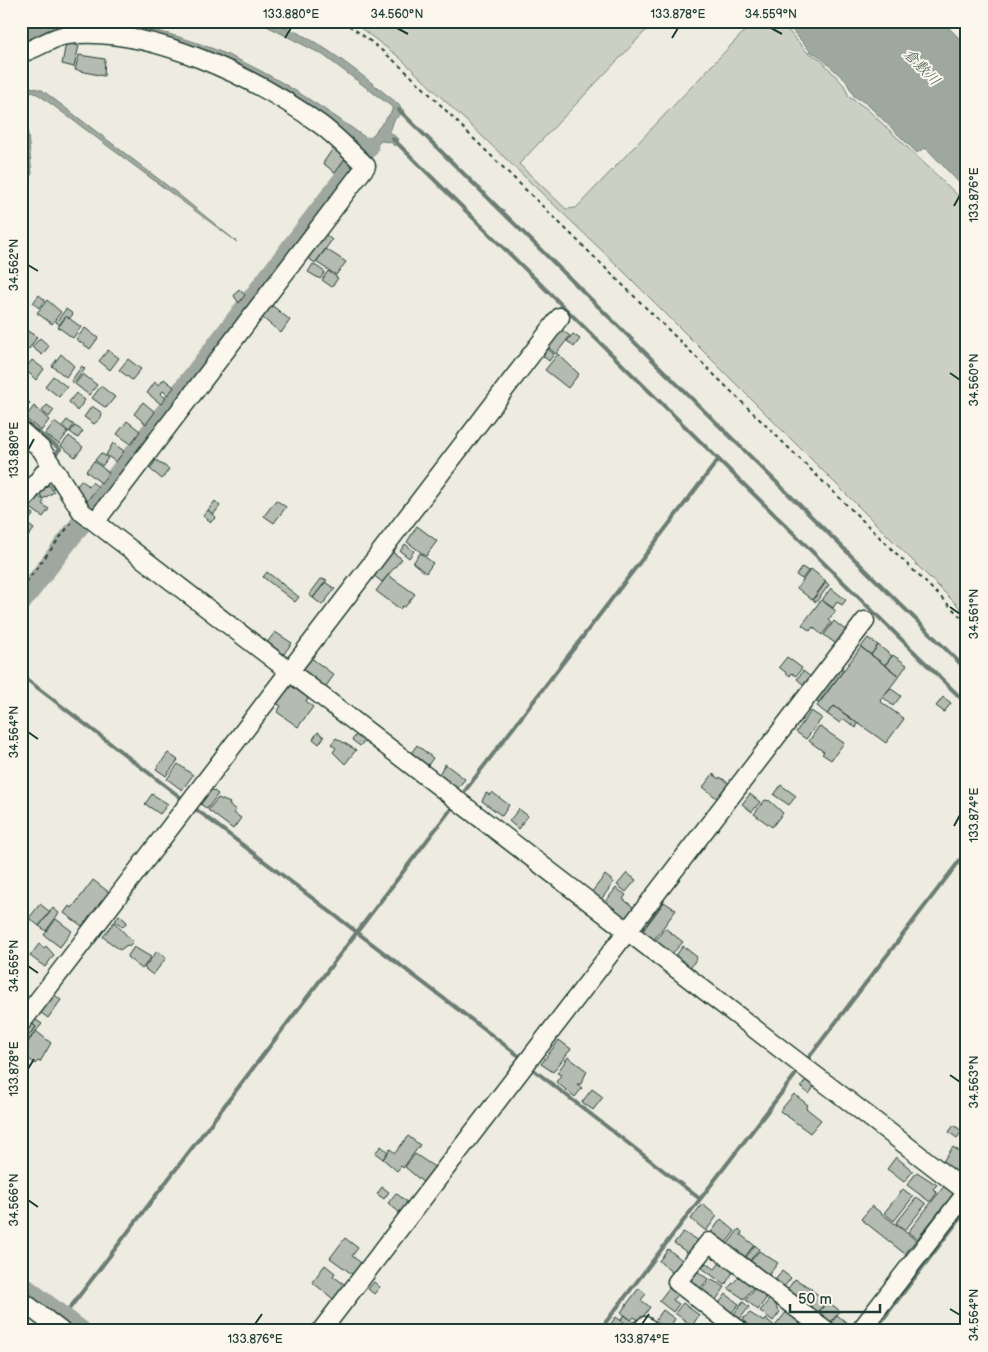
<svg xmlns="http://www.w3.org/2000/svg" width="988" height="1352" font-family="'Balsamiq Sans','Klee One',sans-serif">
  <rect width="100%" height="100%" fill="#eeece1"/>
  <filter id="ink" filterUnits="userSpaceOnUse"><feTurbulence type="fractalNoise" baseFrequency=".02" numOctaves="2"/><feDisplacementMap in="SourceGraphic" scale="10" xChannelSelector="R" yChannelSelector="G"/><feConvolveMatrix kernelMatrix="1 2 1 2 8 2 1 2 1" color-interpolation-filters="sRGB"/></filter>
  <g filter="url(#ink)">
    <!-- green -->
    <path fill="#cbcfc4" stroke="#75867c" d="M 351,21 L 655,21 L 519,164 L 566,209 L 576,208 L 754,21 L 780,21 L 807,52 L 819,58 L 844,85 L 849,97 L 866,108 L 967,204 L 967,615 L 616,264 L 399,57 Z"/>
    <!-- water -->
    <path fill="#9fa89f" stroke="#6c7d74" d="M 21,21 C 49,21 77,19 105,22 C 212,34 284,80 369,140 L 392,111 L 392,107 L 323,55 L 257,21 C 300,21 362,76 396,102 L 404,111 L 394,120 L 390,132 L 399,140 L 394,146 L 391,142 L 381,141 L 368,154 L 356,142 L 328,122 L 123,31 L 21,49 Z
      M 784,21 L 942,21 L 967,46 L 967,191 L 928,150 L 924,148 L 917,153 L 867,104 L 854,96 L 846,81 L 818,55 L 811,52 Z
      M 21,65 L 22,85 L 42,90 L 173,190 L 237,242 L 39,95 L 23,88 L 32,174 L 21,187 L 21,181 L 28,172 L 21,101 Z"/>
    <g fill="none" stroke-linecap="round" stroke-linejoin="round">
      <!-- stream -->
      <path stroke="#6c7d74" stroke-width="4" d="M 399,110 L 967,670
        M 393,139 L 967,704
        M 21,419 L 60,449 L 54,456
        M 52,484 L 54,487
        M 60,495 L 80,524
        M 21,675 L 184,800
        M 461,796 L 718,460
        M 193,807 L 523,1059
        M 806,1061 L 967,851
        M 530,1067 L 700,1199
        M 63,1317 L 454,805
        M 599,1331 L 799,1070
        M 874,1331 L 967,1209"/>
      <!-- river -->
      <path stroke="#9fa89f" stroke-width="21" d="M 21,602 L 368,147
        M 21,1285 L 81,1331"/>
    </g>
    <!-- building -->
    <path fill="#b4bbb0" stroke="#1f3d34" d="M 66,43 L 79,46 L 74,67 L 62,64 Z
      M 79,55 L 105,59 L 104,76 L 75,70 Z
      M 334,147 L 344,154 L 342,157 L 345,159 L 335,173 L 323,163 Z
      M 323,232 L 332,240 L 315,263 L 305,256 Z
      M 326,249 L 346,262 L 336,275 L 316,262 Z
      M 313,264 L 325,272 L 320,279 L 308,272 Z
      M 328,271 L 338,278 L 332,287 L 322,280 Z
      M 239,289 L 245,295 L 239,303 L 234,296 Z
      M 39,295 L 45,300 L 39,308 L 33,303 Z
      M 47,300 L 61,312 L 52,324 L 37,313 Z
      M 269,303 L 290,320 L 281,333 L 259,315 Z
      M 66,309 L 73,314 L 69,319 L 66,316 L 60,325 L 56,322 Z
      M 66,316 L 81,327 L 73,338 L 58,327 Z
      M 558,327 L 570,336 L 556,354 L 544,344 Z
      M 23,328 L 37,337 L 29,349 L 21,343 Z
      M 85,328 L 98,338 L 90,349 L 76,339 Z
      M 573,334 L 580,339 L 574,347 L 567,341 Z
      M 40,338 L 49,346 L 42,355 L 32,347 Z
      M 545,347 L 554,354 L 549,361 L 540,354 Z
      M 108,350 L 119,358 L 110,370 L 99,361 Z
      M 61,354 L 74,366 L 66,377 L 52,366 Z
      M 558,354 L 579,374 L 568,388 L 545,370 Z
      M 128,359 L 141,369 L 132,380 L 119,370 Z
      M 32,360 L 44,369 L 36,380 L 25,369 Z
      M 82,366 L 85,369 L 74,383 L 71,381 Z
      M 83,374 L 97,385 L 89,395 L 75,384 Z
      M 53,376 L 67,387 L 59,397 L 45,386 Z
      M 164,379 L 174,387 L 168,395 L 163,391 L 160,394 L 166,398 L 161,404 L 147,393 L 155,382 L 159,385 Z
      M 101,386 L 115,397 L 106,408 L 92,398 Z
      M 76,393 L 85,400 L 77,411 L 69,402 Z
      M 21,395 L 30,403 L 21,414 Z
      M 143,402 L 155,412 L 146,424 L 134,414 Z
      M 47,405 L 54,410 L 49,417 L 42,411 Z
      M 34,406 L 49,420 L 41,431 L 25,418 Z
      M 92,406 L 102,413 L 101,418 L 94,424 L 84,417 Z
      M 67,420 L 74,425 L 69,432 L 62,426 Z
      M 127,421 L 140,431 L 131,444 L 117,434 Z
      M 54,422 L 68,432 L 59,444 L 45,434 Z
      M 75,426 L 83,431 L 78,438 L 70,432 Z
      M 69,436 L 83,447 L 75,457 L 61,446 Z
      M 113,443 L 124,451 L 116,462 L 106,455 Z
      M 101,453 L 108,458 L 102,466 L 95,460 Z
      M 156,460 L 169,469 L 162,479 L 150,469 Z
      M 94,461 L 109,473 L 101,483 L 86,471 Z
      M 81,480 L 89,486 L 92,482 L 98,487 L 86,502 L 74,491 Z
      M 49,485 L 54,492 L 43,499 L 38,491 Z
      M 37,495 L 44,501 L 42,504 L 49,509 L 43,517 L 29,507 Z
      M 276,500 L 286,507 L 274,523 L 264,516 Z
      M 215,501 L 220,506 L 213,515 L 208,510 Z
      M 27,509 L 34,514 L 28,521 L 21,516 Z
      M 208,510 L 216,517 L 211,522 L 203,516 Z
      M 21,519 L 34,529 L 27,538 L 21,534 Z
      M 417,526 L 437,541 L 426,556 L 407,542 Z
      M 405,544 L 414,551 L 409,558 L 400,551 Z
      M 391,551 L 402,559 L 382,582 L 373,575 Z
      M 420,553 L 433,563 L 426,573 L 413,563 Z
      M 802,567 L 808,571 L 802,579 L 796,575 Z
      M 811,569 L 826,581 L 812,600 L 797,588 Z
      M 267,572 L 299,597 L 295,602 L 263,577 Z
      M 388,575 L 415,594 L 405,607 L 403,606 L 400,609 L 376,591 Z
      M 321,579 L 327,580 L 313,598 L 309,595 Z
      M 325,582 L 335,589 L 322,605 L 313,598 Z
      M 826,582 L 829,585 L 816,602 L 813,600 Z
      M 831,588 L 846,600 L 842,605 L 837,602 L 833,608 L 822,600 Z
      M 821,600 L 836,611 L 828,620 L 831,623 L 822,635 L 813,627 L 810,631 L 802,625 Z
      M 834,621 L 849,633 L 839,646 L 824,635 Z
      M 275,632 L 292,643 L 283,655 L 266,644 Z
      M 868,638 L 878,645 L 871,655 L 861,647 Z
      M 878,645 L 892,656 L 885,665 L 871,655 Z
      M 861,647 L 899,676 L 880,701 L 904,719 L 886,743 L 834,706 L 827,714 L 817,706 Z
      M 893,655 L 907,665 L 899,676 L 885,665 Z
      M 310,657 L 334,675 L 326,686 L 324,685 L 321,688 L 299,671 Z
      M 787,657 L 802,668 L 796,676 L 792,673 L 790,676 L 779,667 Z
      M 840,667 L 844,670 L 818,703 L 815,701 Z
      M 803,671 L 812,678 L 806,687 L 797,679 Z
      M 290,685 L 308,698 L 306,701 L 313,707 L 298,727 L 277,712 L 281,706 L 276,703 Z
      M 890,688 L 901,696 L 893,706 L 883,697 Z
      M 943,697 L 951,703 L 944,712 L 936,706 Z
      M 834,706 L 858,724 L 856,728 L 844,719 L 840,723 L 827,714 Z
      M 811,711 L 822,718 L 806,739 L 796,732 Z
      M 819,726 L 844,743 L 831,760 L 822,754 L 824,752 L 809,741 Z
      M 318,732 L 324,737 L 319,744 L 313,739 Z
      M 357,734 L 365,740 L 360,746 L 352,740 Z
      M 336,738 L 356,750 L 345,764 L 333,752 L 336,748 L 331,744 Z
      M 417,745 L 433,758 L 426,768 L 409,756 Z
      M 168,753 L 178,760 L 166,776 L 156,769 Z
      M 178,764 L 193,775 L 182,790 L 167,779 Z
      M 445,764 L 465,779 L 455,792 L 438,776 Z
      M 713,774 L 719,779 L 720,777 L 731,785 L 719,800 L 703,787 Z
      M 781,785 L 796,796 L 789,805 L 774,795 Z
      M 209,787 L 218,794 L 207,809 L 198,802 Z
      M 492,792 L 509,805 L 502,816 L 482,801 L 486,793 L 490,795 Z
      M 152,794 L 168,804 L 160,814 L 145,804 Z
      M 750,794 L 760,802 L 752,812 L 742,804 Z
      M 218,798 L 230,803 L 229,805 L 236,810 L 234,813 L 241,818 L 233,829 L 208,810 Z
      M 765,800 L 770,801 L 783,813 L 772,827 L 754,814 Z
      M 519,809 L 528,816 L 518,829 L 509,821 Z
      M 627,873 L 636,880 L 626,892 L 617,885 Z
      M 605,875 L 614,882 L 600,901 L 591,893 Z
      M 93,880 L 110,893 L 82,926 L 64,913 L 69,906 L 72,908 Z
      M 616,888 L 626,895 L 623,899 L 637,910 L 625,923 L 603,905 Z
      M 661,899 L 664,902 L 642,931 L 639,929 Z
      M 664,902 L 676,910 L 653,941 L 642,932 Z
      M 40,904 L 50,912 L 39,926 L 29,918 Z
      M 53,908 L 59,913 L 46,931 L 39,926 Z
      M 119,915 L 127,922 L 123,927 L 115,921 Z
      M 56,919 L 72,931 L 60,947 L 44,935 Z
      M 114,922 L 133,942 L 129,946 L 127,945 L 120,950 L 103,937 Z
      M 665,928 L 683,942 L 669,957 L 653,944 Z
      M 39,944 L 44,948 L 46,946 L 54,955 L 45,967 L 30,956 Z
      M 683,946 L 697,957 L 690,969 L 674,958 Z
      M 134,947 L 151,957 L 142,969 L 127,957 Z
      M 157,951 L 166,958 L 153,975 L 144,968 Z
      M 51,992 L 61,1000 L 48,1018 L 37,1010 Z
      M 32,1017 L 42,1024 L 25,1044 L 23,1042 L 36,1027 L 29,1021 Z
      M 29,1021 L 36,1027 L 23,1042 L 21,1031 Z
      M 36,1031 L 51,1043 L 40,1062 L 38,1061 L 35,1064 L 21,1052 Z
      M 559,1040 L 571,1049 L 553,1072 L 541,1064 Z
      M 568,1057 L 587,1071 L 581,1084 L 577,1084 L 582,1088 L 575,1097 L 556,1082 L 561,1075 L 557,1073 Z
      M 808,1077 L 816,1084 L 809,1094 L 801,1087 Z
      M 592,1089 L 603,1097 L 593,1110 L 582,1102 Z
      M 794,1094 L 808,1105 L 806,1108 L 821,1120 L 810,1133 L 780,1111 Z
      M 954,1125 L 962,1131 L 957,1138 L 949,1132 Z
      M 408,1136 L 420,1145 L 403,1168 L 401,1166 L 397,1171 L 383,1159 L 390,1149 L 395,1153 Z
      M 381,1146 L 388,1152 L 383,1159 L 375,1153 Z
      M 953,1147 L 962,1153 L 964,1151 L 967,1153 L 966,1182 L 941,1164 Z
      M 415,1154 L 436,1168 L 425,1184 L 405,1167 Z
      M 896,1157 L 913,1171 L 904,1182 L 887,1169 Z
      M 917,1172 L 937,1185 L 933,1189 L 937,1193 L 930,1202 L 907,1185 Z
      M 945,1185 L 954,1193 L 917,1239 L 908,1232 Z
      M 382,1187 L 389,1192 L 384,1199 L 377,1194 Z
      M 903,1189 L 913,1197 L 894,1221 L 884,1213 Z
      M 396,1193 L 408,1203 L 400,1213 L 388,1203 Z
      M 917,1197 L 926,1204 L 905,1230 L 896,1223 Z
      M 702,1204 L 717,1216 L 706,1231 L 691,1219 Z
      M 872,1206 L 916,1240 L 905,1254 L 861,1219 Z
      M 721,1219 L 735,1231 L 725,1244 L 710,1234 Z
      M 739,1229 L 742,1232 L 741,1235 L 754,1245 L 743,1259 L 727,1245 Z
      M 683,1232 L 699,1241 L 689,1254 L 674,1243 Z
      M 345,1238 L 358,1248 L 352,1256 L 364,1265 L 356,1277 L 330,1258 Z
      M 755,1245 L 759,1249 L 748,1263 L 744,1260 Z
      M 668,1249 L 682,1260 L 680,1263 L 683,1265 L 675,1275 L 659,1261 Z
      M 759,1251 L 778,1263 L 767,1277 L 750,1262 Z
      M 723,1259 L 729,1264 L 727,1267 L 733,1272 L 725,1285 L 702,1268 L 706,1263 L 715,1269 Z
      M 325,1265 L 335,1273 L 333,1276 L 348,1287 L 337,1302 L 312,1282 Z
      M 693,1268 L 708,1279 L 698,1292 L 685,1278 Z
      M 782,1271 L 791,1278 L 784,1287 L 774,1282 Z
      M 740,1276 L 743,1279 L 746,1276 L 756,1284 L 744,1299 L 728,1288 Z
      M 710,1279 L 725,1287 L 713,1304 L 701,1291 Z
      M 795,1279 L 812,1289 L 801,1304 L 786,1291 Z
      M 374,1282 L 380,1287 L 374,1294 L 368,1289 Z
      M 757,1285 L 769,1294 L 758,1310 L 746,1300 Z
      M 639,1288 L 646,1294 L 641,1300 L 650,1307 L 640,1321 L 634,1317 L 631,1320 L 621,1312 Z
      M 669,1288 L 677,1294 L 673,1300 L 679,1304 L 673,1312 L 659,1301 Z
      M 813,1291 L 826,1301 L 816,1315 L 802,1305 Z
      M 726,1294 L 739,1304 L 729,1316 L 717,1306 Z
      M 771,1297 L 779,1304 L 776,1308 L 780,1312 L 773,1321 L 760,1311 Z
      M 829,1299 L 830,1303 L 840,1311 L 831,1322 L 824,1317 L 822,1320 L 816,1316 Z
      M 743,1302 L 749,1307 L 739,1320 L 733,1315 Z
      M 683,1303 L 699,1315 L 692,1326 L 675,1313 Z
      M 663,1310 L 675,1319 L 667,1331 L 662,1331 L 653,1324 Z
      M 787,1311 L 800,1324 L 795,1331 L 784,1331 L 776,1325 Z
      M 750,1313 L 764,1322 L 766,1319 L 776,1327 L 772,1331 L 749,1331 L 739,1322 Z
      M 624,1315 L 637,1324 L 633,1329 L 621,1320 Z
      M 837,1315 L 852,1327 L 850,1331 L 836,1331 L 829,1326 Z
      M 616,1317 L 634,1330 L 633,1331 L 606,1330 Z"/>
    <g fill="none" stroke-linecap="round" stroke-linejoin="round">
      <defs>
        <path id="minor" d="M 21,53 C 37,49 51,37 67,35 C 148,25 257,78 321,125 C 337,137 351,152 366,166 L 95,522
          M 21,431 L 41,449 L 82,512 L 967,1192
          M 21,503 L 51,464
          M 21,1023 L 560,317
          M 21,1300 L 61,1331
          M 321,1331 L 865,621
          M 641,1331 L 645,1326 L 651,1331
          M 740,1331 L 677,1282 L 709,1242 L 827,1331
          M 860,1331 L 967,1192"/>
      </defs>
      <!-- minor casing -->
      <use href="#minor" stroke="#1f3d34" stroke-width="21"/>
      <!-- path -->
      <path stroke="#1f3d34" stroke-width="2" stroke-dasharray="4 4" stroke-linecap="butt" d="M 342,21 C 392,54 429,93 470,135 L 967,623
        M 959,21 L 967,29
        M 21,589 L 71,523"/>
      <!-- minor -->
      <use href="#minor" stroke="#fbf7ec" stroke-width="18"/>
    </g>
  </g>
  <!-- ticks -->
  <path fill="none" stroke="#1f3d34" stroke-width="2" d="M 397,28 L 408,34M 771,28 L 782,34M 285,38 L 291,28M 672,38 L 678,28M 954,206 L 960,195M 28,265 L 38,271M 950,373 L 960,380M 28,450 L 34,439M 950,607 L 960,614M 28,732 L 38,739M 954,826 L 960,815M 28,966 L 38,973M 28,1069 L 34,1059M 950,1075 L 960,1082M 28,1200 L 38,1207M 950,1309 L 960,1315M 255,1324 L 262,1314M 642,1324 L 649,1314"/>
  <g text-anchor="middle" stroke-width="4" stroke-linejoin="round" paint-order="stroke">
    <!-- water labels -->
    <g font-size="15" font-style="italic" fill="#455d54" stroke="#fbf7ec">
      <text transform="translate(922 67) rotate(46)" y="5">倉敷川</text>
    </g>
  </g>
  <!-- margin -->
  <rect width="988" height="1352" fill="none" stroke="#fbf7ec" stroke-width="55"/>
  <!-- scale -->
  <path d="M790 1304v8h90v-8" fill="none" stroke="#1f3d34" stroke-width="2.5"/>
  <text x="798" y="1304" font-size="15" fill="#1f3d34" stroke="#fbf7ec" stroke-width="4" paint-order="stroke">50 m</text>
  <rect x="28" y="28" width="932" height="1296" fill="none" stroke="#1f3d34" stroke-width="2"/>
  <g font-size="12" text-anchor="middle" fill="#1f3d34">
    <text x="291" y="18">133.880°E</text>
    <text x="397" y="18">34.560°N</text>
    <text x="678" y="18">133.878°E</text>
    <text x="771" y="18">34.559°N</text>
    <text transform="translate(974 195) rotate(-90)" y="4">133.876°E</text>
    <text transform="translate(14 265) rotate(-90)" y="4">34.562°N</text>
    <text transform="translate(974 380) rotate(-90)" y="4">34.560°N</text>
    <text transform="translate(14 450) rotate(-90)" y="4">133.880°E</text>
    <text transform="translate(974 614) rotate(-90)" y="4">34.561°N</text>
    <text transform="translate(14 732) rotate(-90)" y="4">34.564°N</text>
    <text transform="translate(974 815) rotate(-90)" y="4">133.874°E</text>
    <text transform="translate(14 966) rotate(-90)" y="4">34.565°N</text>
    <text transform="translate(14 1069) rotate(-90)" y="4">133.878°E</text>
    <text transform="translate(974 1082) rotate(-90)" y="4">34.563°N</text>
    <text transform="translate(14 1200) rotate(-90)" y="4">34.566°N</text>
    <text transform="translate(974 1315) rotate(-90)" y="4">34.564°N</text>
    <text x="255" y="1343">133.876°E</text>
    <text x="642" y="1343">133.874°E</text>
  </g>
</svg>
